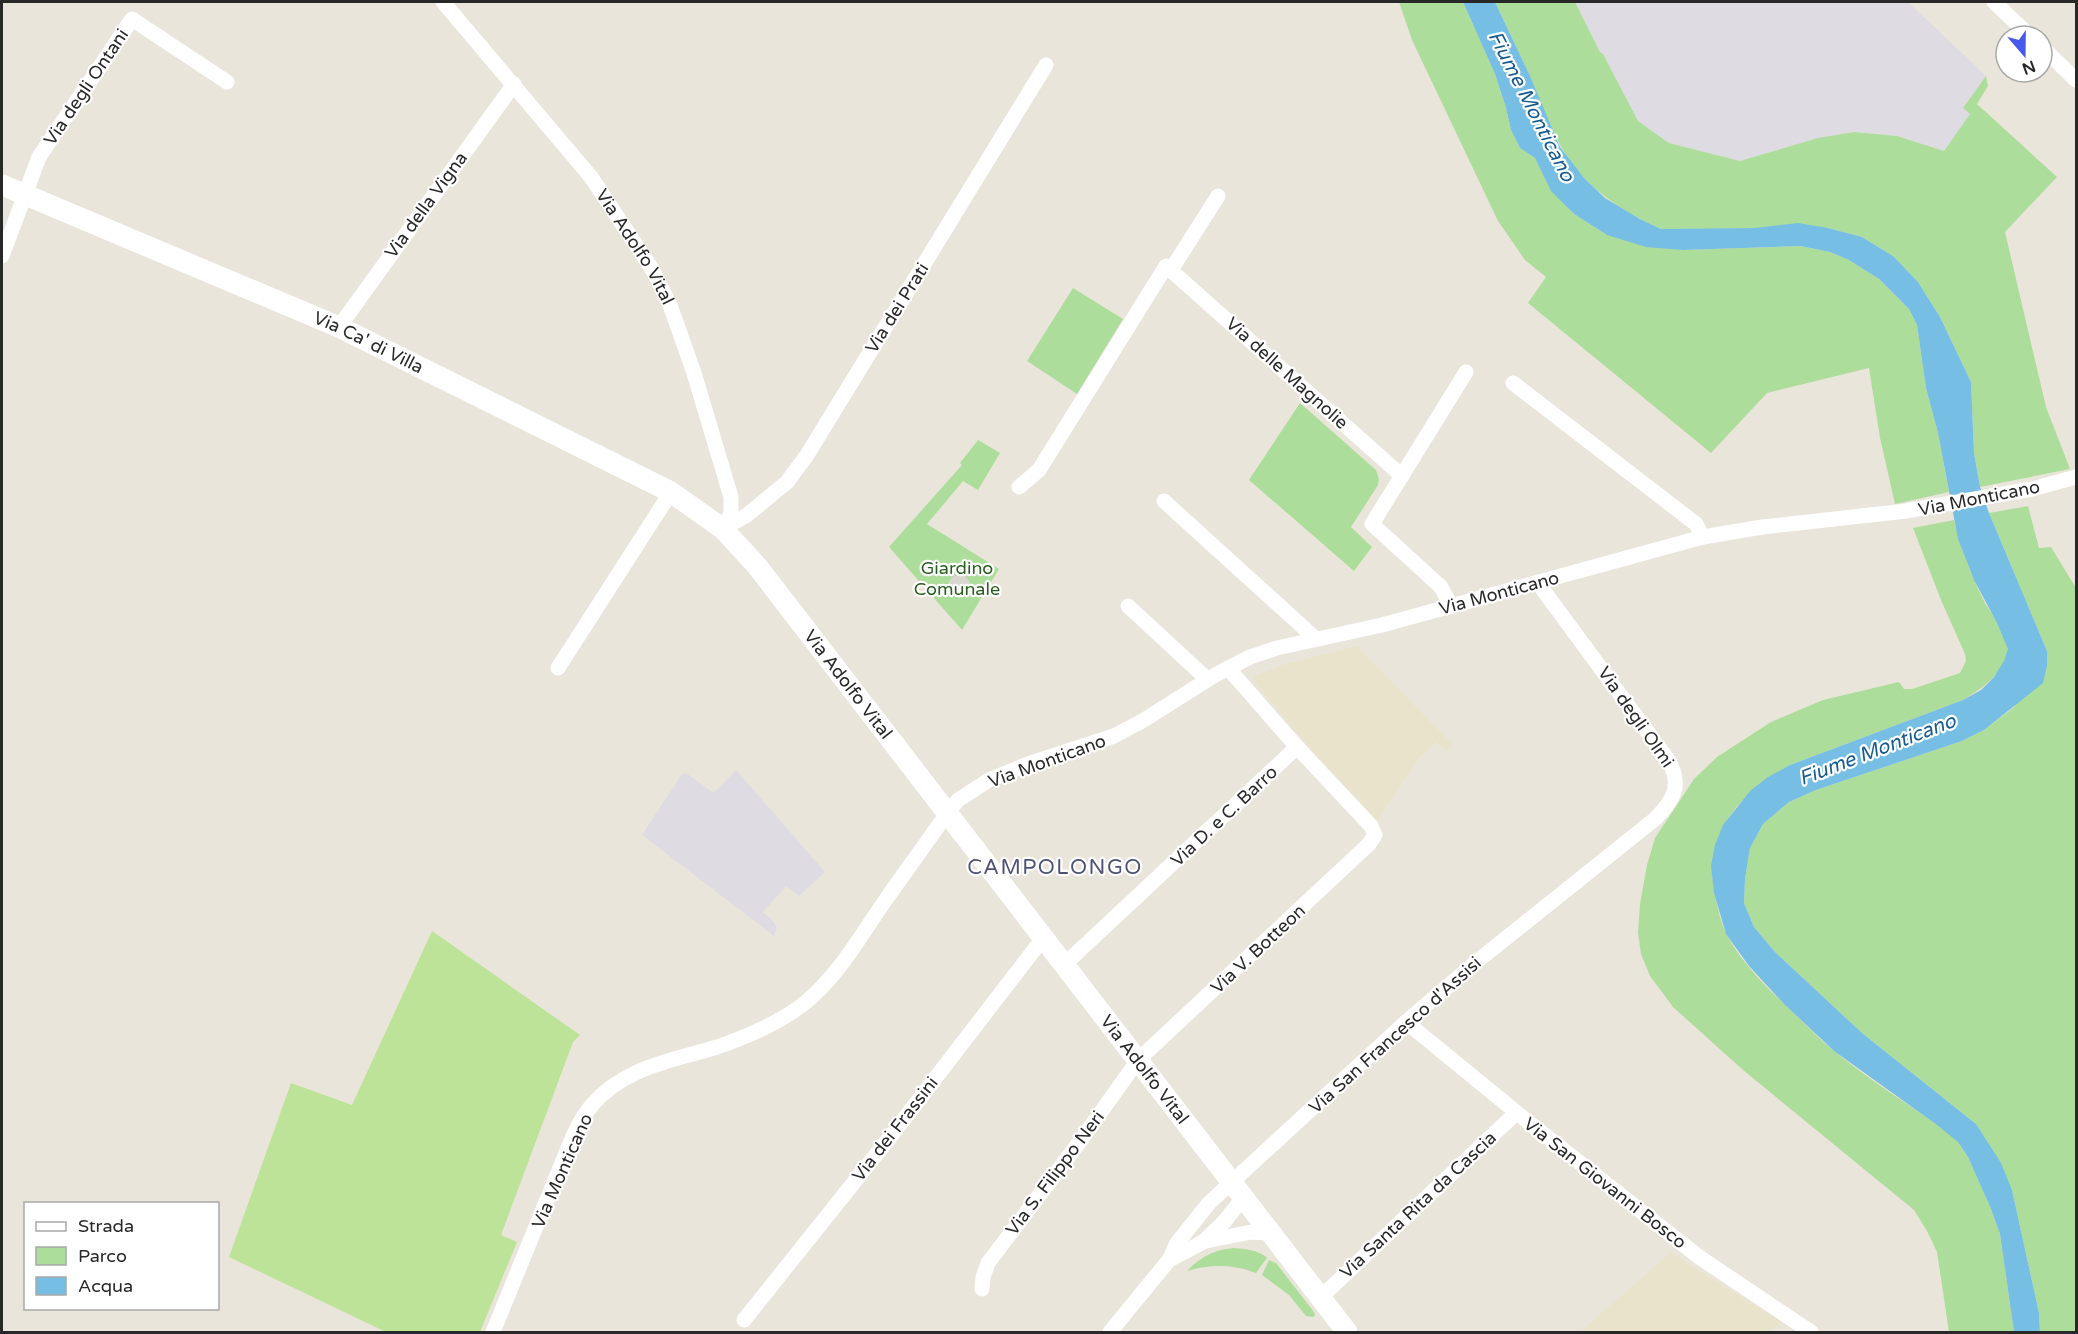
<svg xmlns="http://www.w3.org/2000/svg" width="2078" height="1334" font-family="'Varela Round',sans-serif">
  <rect width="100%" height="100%" fill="#eae5db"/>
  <!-- industrial -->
  <path fill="#dedbe3" d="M 1575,2 L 1908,2 L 1986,76 L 1963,108 L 1971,114 L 1944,151 L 1897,136 L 1854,132 L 1818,138 L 1740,161 L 1669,143 L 1638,121 L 1603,54 L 1600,52 Z
    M 736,770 L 825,872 L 799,896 L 786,886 L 763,912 L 774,922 L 777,928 L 774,936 L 642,835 L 682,774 L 686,773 L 714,793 Z"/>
  <!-- education -->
  <path fill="#eae3cc" d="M 1357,646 L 1453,745 L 1446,752 L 1436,742 L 1419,758 L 1377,821 L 1296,732 L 1259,688 L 1255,682 L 1254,676 L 1285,664 Z
    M 1671,1252 L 1690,1265 L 1782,1322 L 1770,1332 L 1580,1332 Z"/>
  <!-- green -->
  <path fill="#addd9b" d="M 1399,2 L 1463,2 L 1495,74 L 1506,108 L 1511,130 L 1520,148 L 1535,158 L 1551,190 L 1574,214 L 1607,235 L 1683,250 L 1800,246 L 1830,252 L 1849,260 L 1879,279 L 1909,309 L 1917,325 L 1926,388 L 1938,433 L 1949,492 L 1895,504 L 1880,438 L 1869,368 L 1767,393 L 1711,453 L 1528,303 L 1546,277 L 1525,260 L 1498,221 L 1412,40 Z
    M 1495,2 L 1575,2 L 1600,52 L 1603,54 L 1638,121 L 1669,143 L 1740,161 L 1818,138 L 1854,132 L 1897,136 L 1944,151 L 1970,114 L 1963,108 L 1986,76 L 1988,86 L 1977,104 L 2057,177 L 2005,232 L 2046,407 L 2070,469 L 1980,487 L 1974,453 L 1971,382 L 1940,317 L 1918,282 L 1893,256 L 1862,237 L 1828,228 L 1661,229 C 1633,216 1606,201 1584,178 C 1557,150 1546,113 1530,77 C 1519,52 1507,27 1495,2 Z
    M 1073,288 L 1123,319 L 1077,394 L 1027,361 Z
    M 1300,403 L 1376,470 L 1379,479 L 1378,485 L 1351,527 L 1372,547 L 1354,571 L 1249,480 Z
    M 978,440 L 1000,453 L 978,490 L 963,481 L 927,524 L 999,569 L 962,630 L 889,547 L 962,465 L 960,463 Z
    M 2028,506 L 2039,548 L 2051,547 L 2076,588 L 2076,1332 L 2040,1332 L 2039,1313 L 2012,1190 L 1976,1124 L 1862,1033 L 1775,952 L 1754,927 L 1744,903 L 1745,879 L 1750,848 L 1763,824 L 1789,802 L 1816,790 L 1962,741 L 1984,730 L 2014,707 L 2047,651 L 1989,513 Z
    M 1954,520 C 1961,549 1972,577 1985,603 C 1993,616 2007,633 2008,649 C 2008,670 1979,691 1963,700 L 1790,765 C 1737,794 1701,837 1716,900 C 1719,912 1721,924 1727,935 C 1745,969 1777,997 1804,1023 C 1814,1033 1824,1043 1834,1051 C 1871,1081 1911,1106 1949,1133 L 1958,1142 L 1968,1157 L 1991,1209 L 2000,1234 L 2014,1332 L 1949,1332 L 1937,1252 L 1927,1231 L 1914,1210 L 1743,1070 L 1673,1007 L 1650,976 L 1641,954 L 1638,933 L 1640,904 L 1647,865 L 1655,838 L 1694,779 L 1717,757 L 1771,722 L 1823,700 L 1899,682 L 1904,689 L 1912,689 L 1960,673 L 1966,661 L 1965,654 L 1941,600 L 1913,528 Z
    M 1234,1248 C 1245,1249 1259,1250 1267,1258 L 1256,1273 C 1233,1264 1210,1264 1187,1271 C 1202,1256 1214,1250 1234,1248 Z
    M 1269,1260 L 1276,1263 L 1314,1312 L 1315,1315 L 1313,1317 L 1306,1316 L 1289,1295 L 1262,1275 Z"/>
  <!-- pitch -->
  <path fill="#bde398" d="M 432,931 L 580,1035 L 573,1042 L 501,1235 L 517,1242 L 480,1332 L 386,1332 L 229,1257 L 291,1083 L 352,1105 Z"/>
  <!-- plaza -->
  <path fill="#dad7d2" d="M948 586a11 11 0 1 1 22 0a11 11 0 1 1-22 0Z"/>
  <!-- water -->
  <path fill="#76bee4" d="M 1463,2 L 1495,2 L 1530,76 L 1560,147 L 1584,178 L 1605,198 L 1640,219 L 1661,229 L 1755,228 L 1798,223 L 1828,228 L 1862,237 L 1893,256 L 1918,282 L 1940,317 L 1971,382 L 1974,453 L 1980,487 L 1989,513 L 2047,651 L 2047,666 L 2043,683 L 1984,730 L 1962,741 L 1816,790 L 1789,802 L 1763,824 L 1750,848 L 1745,879 L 1744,903 L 1754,927 L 1775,952 L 1862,1033 L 1976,1124 L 2001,1163 L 2012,1190 L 2039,1313 L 2040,1332 L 2014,1332 L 2000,1234 L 1991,1209 L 1968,1157 L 1958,1142 L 1937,1125 L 1834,1051 L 1784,1004 L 1749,966 L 1726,934 L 1714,893 L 1711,866 L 1715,845 L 1723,825 L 1750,791 L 1768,777 L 1790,765 L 1963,700 L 1981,690 L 1994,677 L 2004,661 L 2008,649 L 1997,623 L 1974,580 L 1958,539 L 1938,433 L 1926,388 L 1917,325 L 1909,309 L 1879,279 L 1849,260 L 1830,252 L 1800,246 L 1683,250 L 1646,247 L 1607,235 L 1574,214 L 1551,191 L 1535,158 L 1520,148 L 1511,130 L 1506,108 L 1495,74 Z"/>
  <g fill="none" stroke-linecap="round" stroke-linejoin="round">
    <!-- street -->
    <g stroke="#fff" stroke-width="15">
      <path id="s1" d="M 443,2 L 591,177 L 652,269 L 670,305 L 694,373 L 731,497 L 731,513 L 723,529"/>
      <path d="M 1994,2 L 2030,36"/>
      <path d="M 2042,47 L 2076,80"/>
      <path d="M 2,256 L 39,157 L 132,19 L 227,82"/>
      <path d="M 1171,270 L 1218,196"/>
      <path d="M 339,327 L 514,84"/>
      <path d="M 1513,383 L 1696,524 L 1703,537"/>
      <path d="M 1019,487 L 1039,470 L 1166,266 L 1402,476"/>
      <path d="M 1164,501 L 1316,639"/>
      <path d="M 724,528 L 747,515 L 787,482 L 807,455 L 1046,65"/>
      <path d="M 1128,606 L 1207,679"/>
      <path d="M 1451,606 L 1441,587 L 1372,524 L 1466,372"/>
      <path d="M 558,668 L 671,492"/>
      <path d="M 1228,668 L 1297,747"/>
      <path d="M 1406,1022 L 1527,1121 L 1699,1257 L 1811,1332"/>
      <path d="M 1206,1241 L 1251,1232 L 1271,1233"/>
      <path d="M 1169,1260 L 1177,1243 L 1209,1203 L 1406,1022 L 1475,963 L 1655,819 C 1674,800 1682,786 1669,761 L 1538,583"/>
      <path d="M 982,1289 L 983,1277 L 988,1263 L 1081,1140 L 1138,1060 L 1369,844 L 1375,835 L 1371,826 L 1297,747 L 1065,964"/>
      <path d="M 1320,1298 L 1516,1113"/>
      <path d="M 744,1320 L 887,1141 L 1044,937"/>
      <path d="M 493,1332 L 566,1153 C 573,1136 580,1119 592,1105 C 624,1067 672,1061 717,1047 C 749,1036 780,1023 806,1002 C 840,974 862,933 887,898 C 907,869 928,841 948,812 L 958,800 L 989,780 L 1028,764 L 1114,736 L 1144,720 L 1215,675 L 1250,657 L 1277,648 L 1382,625 L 1703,537 L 1762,527 L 1906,511 L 2032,489 L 2076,477"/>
      <path d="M 1110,1332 L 1169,1260 L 1203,1242 L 1224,1222 L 1243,1198"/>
    </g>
    <!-- secondary -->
    <path stroke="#fff" stroke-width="21" id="s2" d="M 2,185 L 339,327 L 671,492 L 723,529 L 757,566 L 1347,1332"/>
  </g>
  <g text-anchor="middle" stroke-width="4.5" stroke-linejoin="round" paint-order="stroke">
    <!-- street labels -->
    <g font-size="18" fill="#282828" stroke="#fff">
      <text transform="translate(86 87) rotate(-56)" y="6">Via degli Ontani</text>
      <text transform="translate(426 205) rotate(-54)" y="6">Via della Vigna</text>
      <text dy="6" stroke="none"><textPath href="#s1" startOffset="312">Via Adolfo Vital</textPath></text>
      <text transform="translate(897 308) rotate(-58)" y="6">Via dei Prati</text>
      <text dy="6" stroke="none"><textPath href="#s2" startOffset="399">Via Ca' di Villa</textPath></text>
      <text transform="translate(1287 373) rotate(42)" y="6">Via delle Magnolie</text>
      <text transform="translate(1979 498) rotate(-11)" y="6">Via Monticano</text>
      <text transform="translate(1499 593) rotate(-15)" y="6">Via Monticano</text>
      <text dy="6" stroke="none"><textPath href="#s2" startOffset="1000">Via Adolfo Vital</textPath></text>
      <text transform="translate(1636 717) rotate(55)" y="6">Via degli Olmi</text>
      <text transform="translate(1047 761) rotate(-20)" y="6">Via Monticano</text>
      <text transform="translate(1224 816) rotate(-43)" y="6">Via D. e C. Barro</text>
      <text transform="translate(1258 949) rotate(-43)" y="6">Via V. Botteon</text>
      <text transform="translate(1395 1035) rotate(-42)" y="6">Via San Francesco d'Assisi</text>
      <text dy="6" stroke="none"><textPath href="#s2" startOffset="1486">Via Adolfo Vital</textPath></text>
      <text transform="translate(895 1129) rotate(-52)" y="6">Via dei Frassini</text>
      <text transform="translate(562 1171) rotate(-66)" y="6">Via Monticano</text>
      <text transform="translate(1055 1173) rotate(-53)" y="6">Via S. Filippo Neri</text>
      <text transform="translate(1605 1183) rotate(38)" y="6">Via San Giovanni Bosco</text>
      <text transform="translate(1418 1205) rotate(-43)" y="6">Via Santa Rita da Cascia</text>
    </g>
    <!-- park labels -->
    <g font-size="18" fill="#275f1f" stroke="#fff">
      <text x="957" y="574">Giardino<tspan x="957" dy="21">Comunale</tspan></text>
    </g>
    <!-- water labels -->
    <g font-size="20" font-style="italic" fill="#175c8e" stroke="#fff">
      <text transform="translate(1532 106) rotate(63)" y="7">Fiume Monticano</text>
      <text transform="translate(1877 749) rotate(-21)" y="7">Fiume Monticano</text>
    </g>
    <!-- quarter labels -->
    <g font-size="21" letter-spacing="1.5" fill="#4d5175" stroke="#fff">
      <text x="1055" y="874">CAMPOLONGO</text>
    </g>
  </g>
  <!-- border -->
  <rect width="2078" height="1334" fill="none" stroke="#282828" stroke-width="6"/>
  <!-- legend -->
  <rect x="24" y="1202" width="195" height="108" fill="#ffffff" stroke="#a9a9a9" stroke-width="1.5"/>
  <rect x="36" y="1222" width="30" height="9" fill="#ffffff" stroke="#a9a9a9" stroke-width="1.5"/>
  <text x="78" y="1232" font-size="18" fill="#282828">Strada</text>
  <rect x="36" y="1247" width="30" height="18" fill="#addd9b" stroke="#a9a9a9" stroke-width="1.5"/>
  <text x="78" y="1262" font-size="18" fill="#282828">Parco</text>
  <rect x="36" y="1277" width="30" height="18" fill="#76bee4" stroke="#a9a9a9" stroke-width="1.5"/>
  <text x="78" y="1292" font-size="18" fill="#282828">Acqua</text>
  <!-- north arrow -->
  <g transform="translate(2024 54) rotate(160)"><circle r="28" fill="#ffffff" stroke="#a9a9a9" stroke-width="1.5"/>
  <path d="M0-4.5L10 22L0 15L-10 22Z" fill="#4759eb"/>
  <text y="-9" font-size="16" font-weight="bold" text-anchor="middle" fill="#282828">N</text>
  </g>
</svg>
